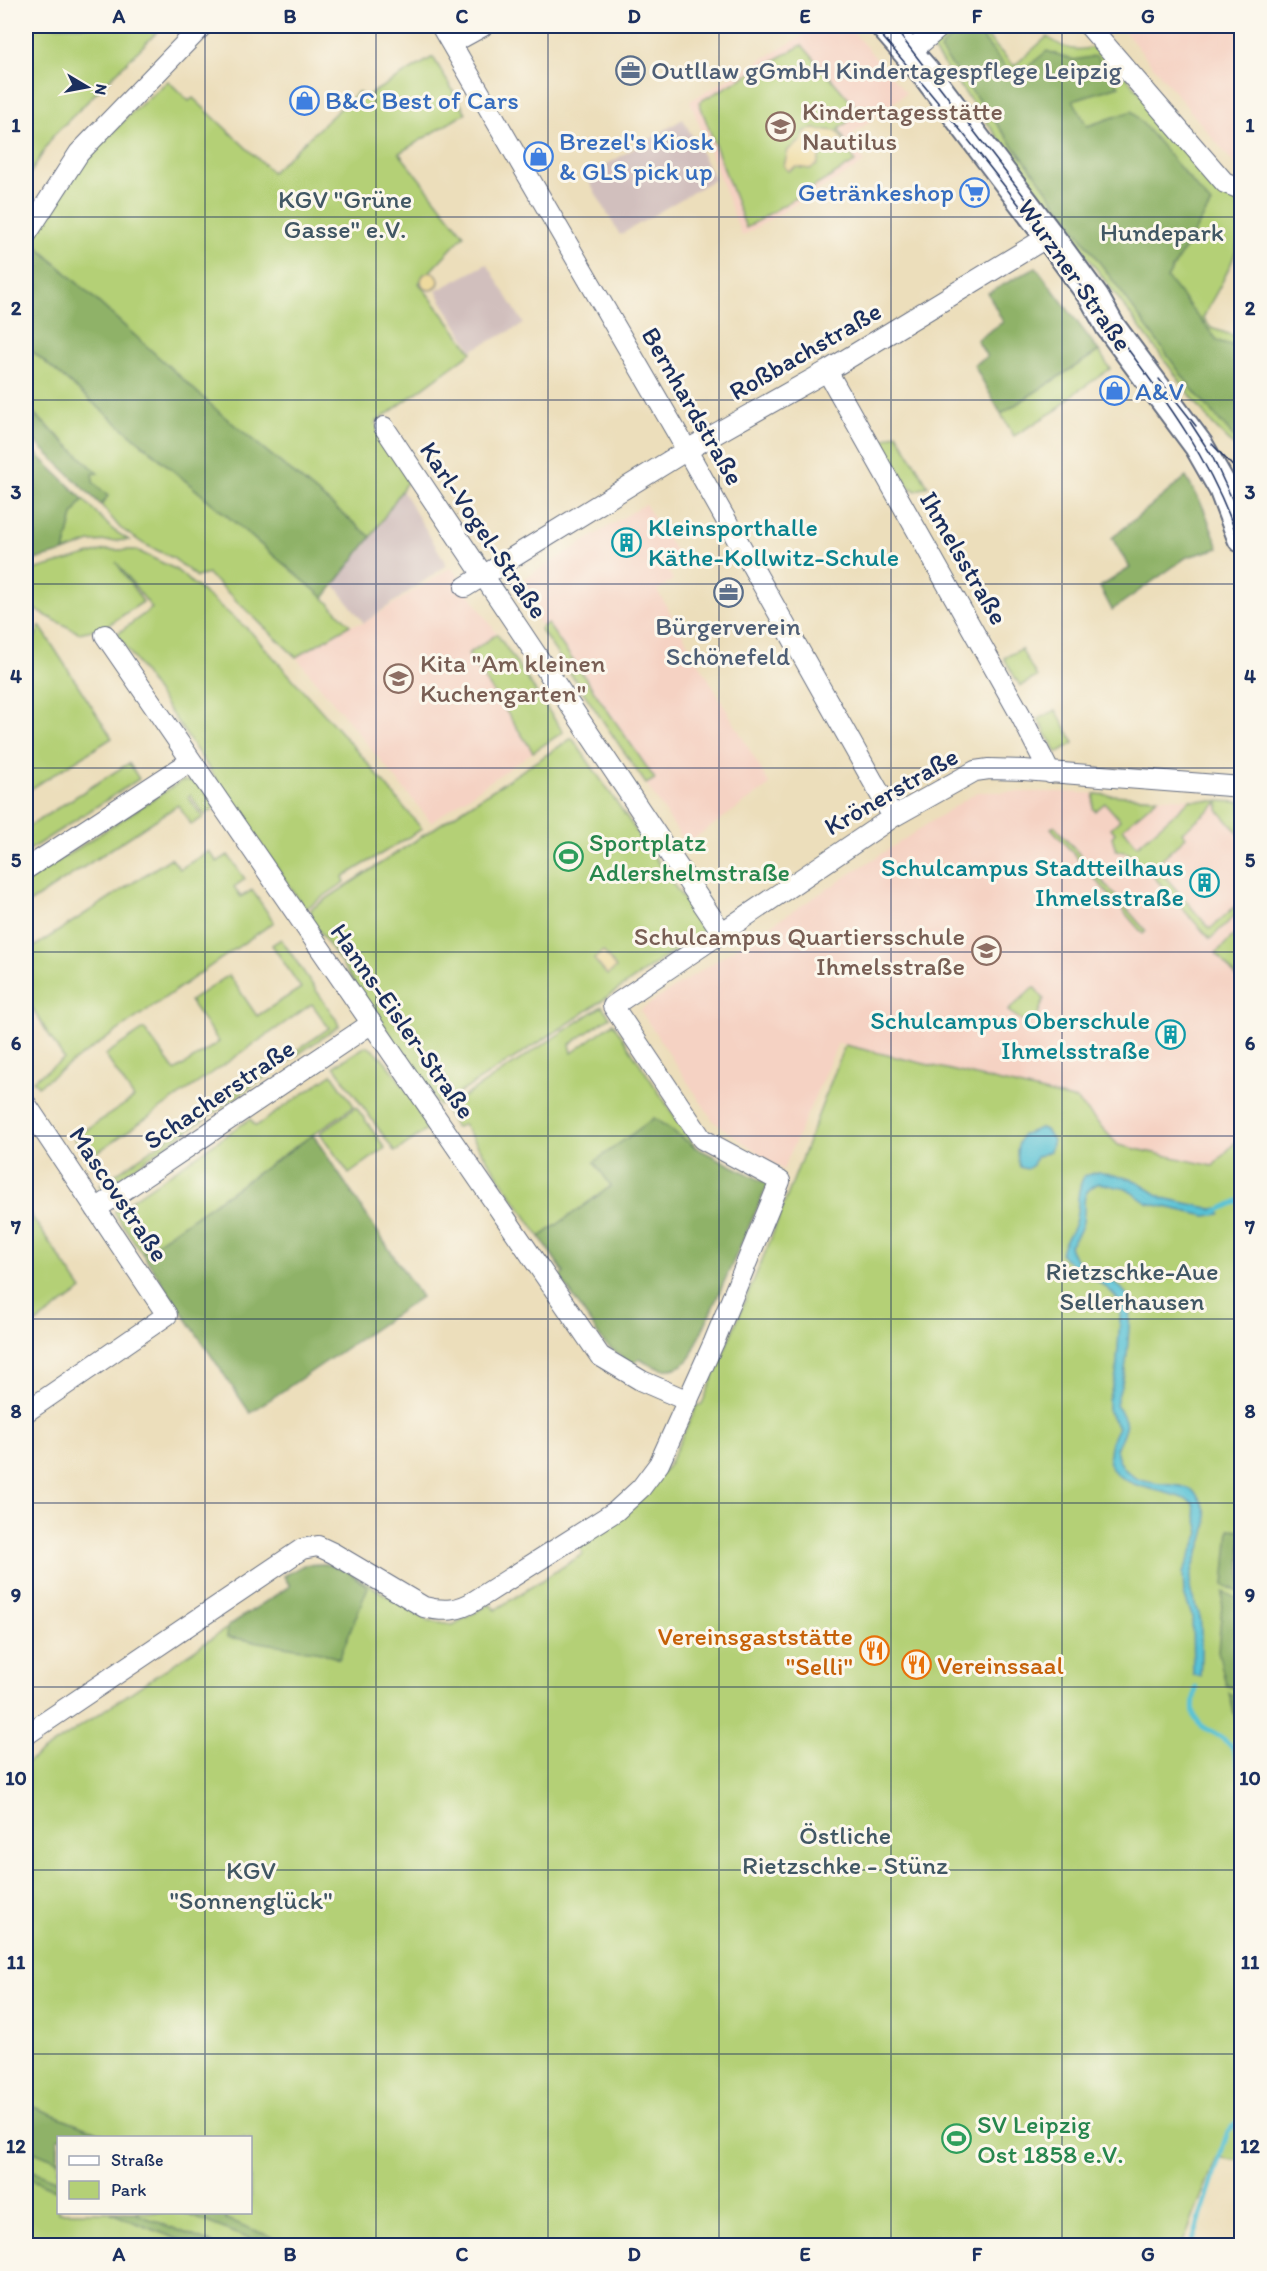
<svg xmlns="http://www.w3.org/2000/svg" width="1267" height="2271" font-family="Itim,sans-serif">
  <rect width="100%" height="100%" fill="#fbf7ec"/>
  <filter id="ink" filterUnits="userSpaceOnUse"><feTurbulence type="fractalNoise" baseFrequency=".0167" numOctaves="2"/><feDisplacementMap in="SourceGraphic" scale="12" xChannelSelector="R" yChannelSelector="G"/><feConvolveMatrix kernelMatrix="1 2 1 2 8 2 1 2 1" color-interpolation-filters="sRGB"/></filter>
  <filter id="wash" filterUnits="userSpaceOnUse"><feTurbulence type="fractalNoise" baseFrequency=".008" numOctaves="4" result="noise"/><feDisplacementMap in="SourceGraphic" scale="24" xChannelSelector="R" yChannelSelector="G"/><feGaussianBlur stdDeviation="1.35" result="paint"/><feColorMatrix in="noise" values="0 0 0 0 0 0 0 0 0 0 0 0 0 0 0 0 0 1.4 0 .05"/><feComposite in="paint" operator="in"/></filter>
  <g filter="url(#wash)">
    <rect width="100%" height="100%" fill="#ecdebb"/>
    <!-- built -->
    <path fill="#f5d2c3" d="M 797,26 L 848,26 L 906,93 L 851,136 L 864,163 L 742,236 L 690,101 L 804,35 Z
      M 1120,26 L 1241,26 L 1241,164 L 1235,165 Z
      M 645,504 L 676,552 L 664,560 L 673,580 L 657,590 L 770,785 L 686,844 L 520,595 L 525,578 Z
      M 451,567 L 497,634 L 468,654 L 533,752 L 431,822 L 296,657 L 350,625 L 364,623 Z
      M 977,792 L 1066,792 L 1241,802 L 1241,1136 L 1213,1167 L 1118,1145 L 1077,1100 L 838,1043 L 783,1170 L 714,1122 L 640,1010 Z"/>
    <!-- industrial -->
    <path fill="#d1bfbd" d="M 683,119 L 715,179 L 620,235 L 586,177 Z
      M 487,264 L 524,324 L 472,350 L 436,291 Z
      M 402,490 L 447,565 L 364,623 L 334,584 L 365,547 Z"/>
    <!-- green -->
    <path fill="#b4d076" stroke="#68806a" stroke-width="1.5" fill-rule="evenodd" d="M 26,26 L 163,26 L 53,136 L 27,179 Z
      M 915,26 L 977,26 L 1014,66 L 1047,37 C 1067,51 1076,52 1099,46 L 1238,204 C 1248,248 1222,279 1203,318 L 1211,328 L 1241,338 L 1241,453 L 1212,424 Z
      M 802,45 L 860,112 L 839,129 L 855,162 L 746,228 L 699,102 Z
      M 433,57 L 466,113 L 399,153 L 464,235 L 419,283 L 472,352 L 375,423 L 411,476 L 371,537 L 223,416 L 30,240 L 83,164 L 128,116 L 168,81 L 189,101 L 193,98 L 272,172 L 358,92 L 365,97 Z
      M 26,346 L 324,598 L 350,625 L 296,657 L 208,574 L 197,577 L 173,558 L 144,544 L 120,528 L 101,505 L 105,502 L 92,482 L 93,474 L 97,472 L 26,406 Z
      M 1099,351 L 1110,369 L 1072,395 L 1058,409 L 1014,436 L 1001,414 Z
      M 897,433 L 928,486 L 916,491 L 908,486 L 882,441 Z
      M 83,499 L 113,530 L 129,540 L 90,542 L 64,552 L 73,515 Z
      M 105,550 L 136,550 L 175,569 L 250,631 L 360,754 L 422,829 L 343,877 L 345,882 L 305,909 L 117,634 L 152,608 L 116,562 L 143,602 L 105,627 L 79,633 L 26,605 L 26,572 Z
      M 547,623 L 655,779 L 646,784 L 540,629 Z
      M 40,626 L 112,738 L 26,792 L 26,657 Z
      M 497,634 L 563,732 L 533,752 L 468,654 Z
      M 1021,649 L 1037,677 L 1020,686 L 1004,658 Z
      M 1056,710 L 1074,743 L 1057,753 L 1038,719 Z
      M 572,738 L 705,930 L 563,1027 L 439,1106 L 311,919 L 311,909 Z
      M 129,763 L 139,779 L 26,852 L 26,828 Z
      M 181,781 C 199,778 207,794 216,807 L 204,815 L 190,795 L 188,797 L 203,818 L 191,824 L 178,805 L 26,905 L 26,882 Z
      M 1094,794 L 1158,798 L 1123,828 L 1137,846 L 1190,800 L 1241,802 L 1241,836 L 1218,810 L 1219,802 L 1182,832 L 1186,837 L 1155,865 L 1210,929 L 1241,901 L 1241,910 L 1210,939 L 1144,866 L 1141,868 L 1128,853 L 1116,850 L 1112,837 L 1115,833 L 1111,828 L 1120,820 L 1105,803 L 1095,811 L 1093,808 Z
      M 1055,826 L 1146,931 L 1143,934 L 1051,828 Z
      M 209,851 L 217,862 L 228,855 L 245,879 L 234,887 L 241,897 L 252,890 L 274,922 L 38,1086 L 33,1080 L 64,1059 L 26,998 L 26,952 L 171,858 L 180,869 Z
      M 1241,928 L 1241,983 L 1216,953 Z
      M 281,939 L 336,1019 L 339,1026 L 103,1189 L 100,1185 L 329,1028 L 312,1004 L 89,1158 L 74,1138 L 134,1098 L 105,1055 L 144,1029 L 175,1071 L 219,1042 L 190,1001 L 229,975 L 257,1016 L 301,988 L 272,945 Z
      M 1034,987 L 1044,999 L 1037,1017 L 1026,1023 L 1008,1011 Z
      M 602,1006 L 610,1017 L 570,1044 L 572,1053 L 613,1023 L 695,1147 L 654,1118 L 611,1186 L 540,1237 L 463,1124 L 456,1128 L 445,1109 Z
      M 845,1045 L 1077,1100 L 1118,1145 L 1213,1166 L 1241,1136 L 1241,2161 L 1217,2157 L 1182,2245 L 26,2245 L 26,1763 L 290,1586 L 284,1576 L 304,1565 L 325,1564 L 347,1571 L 428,1621 L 453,1625 L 490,1604 L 495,1610 L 583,1554 L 579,1547 L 649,1490 L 669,1464 L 697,1406 L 702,1404 L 770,1241 ZM 58,2138 L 250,2138 L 250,2212 L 58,2212 Z
      M 366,1046 C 391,1057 413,1104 428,1129 L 395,1152 L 334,1066 Z
      M 332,1074 L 354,1106 L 142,1253 L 114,1212 L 250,1119 L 256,1126 Z
      M 356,1107 L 385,1148 L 349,1174 L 320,1133 Z
      M 26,1208 L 82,1290 L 26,1330 Z"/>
    <!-- forest -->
    <path fill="#8fb267" stroke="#557062" stroke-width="1.5" d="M 964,26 L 973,26 L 1014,78 L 1047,51 L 1074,60 L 1096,56 L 1119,86 L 1073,100 L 1087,126 L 1132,111 L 1211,204 L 1167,278 L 1218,341 L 1241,348 L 1241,445 L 1192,389 L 1035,174 L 940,50 L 942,46 Z
      M 30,240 L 220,413 L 371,537 L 324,598 L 26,346 L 26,251 Z
      M 1036,267 L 1099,351 L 1001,414 L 974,365 L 987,357 L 977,340 L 1003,322 L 988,293 Z
      M 26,407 L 98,473 L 93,474 L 93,482 L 108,496 L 101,505 L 26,433 Z
      M 26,444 L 83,499 L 73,515 L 64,552 L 27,562 L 35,534 L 26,523 Z
      M 1186,477 L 1203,507 L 1219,548 L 1187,557 L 1112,610 L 1100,587 L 1130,568 L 1112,538 Z
      M 654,1118 L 695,1147 L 768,1184 L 689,1360 C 671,1375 658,1370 639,1359 L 632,1365 L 604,1343 L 560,1277 L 564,1273 L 540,1237 L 611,1186 L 594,1162 Z
      M 313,1135 L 421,1297 L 250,1413 L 142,1253 Z
      M 1229,1529 L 1241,1530 L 1241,1593 L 1224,1585 Z
      M 325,1564 L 347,1571 L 368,1587 L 339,1659 L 321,1652 L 227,1637 L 228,1626 L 290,1586 L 284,1576 L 304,1565 Z
      M 1223,1592 L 1241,1600 L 1241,1691 L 1226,1685 L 1218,1651 Z
      M 1229,1693 L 1241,1699 L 1241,1741 Z
      M 26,2104 L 111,2137 L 58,2138 L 58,2161 L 26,2148 Z
      M 26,2168 L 58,2181 L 58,2191 L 26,2177 Z
      M 111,2213 L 135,2213 L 216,2245 L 192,2245 Z
      M 184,2213 L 227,2213 L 226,2219 L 293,2245 L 265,2245 Z"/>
    <!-- sand -->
    <path fill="#eeda9e" stroke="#84847e" stroke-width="1.5" d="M 813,129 L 837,131 L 845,143 L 843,150 L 832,153 L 823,146 L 817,165 L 810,169 L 796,167 L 788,171 L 784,166 L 788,150 L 801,141 L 805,131 Z
      M421 281a9 9 0 1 1 18 0a9 9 0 1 1-18 0Z
      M 603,951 L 616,968 L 607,975 L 594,959 Z"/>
    <!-- water -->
    <path fill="#59c2d5" stroke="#3a789a" stroke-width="1.5" d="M 1040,1128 L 1046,1130 L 1053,1140 L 1050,1151 L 1036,1157 L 1033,1165 L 1027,1169 L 1020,1167 C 1015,1155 1017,1146 1022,1135 Z
      M 1098,1172 L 1132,1179 L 1163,1198 L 1213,1209 L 1218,1208 L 1221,1214 L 1206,1216 L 1147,1203 L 1127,1189 L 1099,1183 C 1076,1194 1088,1205 1082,1225 C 1080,1233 1074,1240 1069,1246 C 1075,1274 1120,1274 1129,1300 C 1131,1309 1127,1364 1124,1374 C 1122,1385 1118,1394 1116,1405 C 1132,1426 1125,1428 1116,1449 C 1126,1500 1182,1474 1197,1495 C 1222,1528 1190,1554 1190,1586 C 1190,1597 1198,1607 1200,1617 C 1202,1627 1201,1664 1200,1676 L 1193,1675 L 1192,1616 L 1184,1594 L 1183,1573 L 1200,1533 L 1193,1503 C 1161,1483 1082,1493 1118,1427 L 1108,1410 L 1108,1400 L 1116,1375 L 1121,1306 C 1112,1282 1076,1274 1061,1254 C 1062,1242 1068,1238 1073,1228 C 1081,1212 1074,1195 1084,1176 Z"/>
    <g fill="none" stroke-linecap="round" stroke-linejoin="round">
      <!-- stream -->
      <path stroke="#59c2d5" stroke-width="5" d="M 1213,1213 L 1242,1199
        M 1196,1688 C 1185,1735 1210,1722 1231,1746 C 1238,1754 1239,1772 1242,1782
        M 1191,2246 L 1228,2131 L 1242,2118"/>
    </g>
  </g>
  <g filter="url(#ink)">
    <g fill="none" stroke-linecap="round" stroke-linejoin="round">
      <defs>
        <path id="street" d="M 441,26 L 676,431 L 893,817
          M 1089,26 L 1225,183 L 1238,188 L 1242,187
          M 452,43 L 483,26
          M 909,53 L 941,26
          M 26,235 L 79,153 L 202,26
          M 827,371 L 1020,714 L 1050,773
          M 384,427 L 721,931
          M 465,587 L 687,450 L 827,371 L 1049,236
          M 105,635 L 600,1356 L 642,1381 L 688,1401
          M 26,869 L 191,761
          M 26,1104 L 167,1315 L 26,1412
          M 96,1209 L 372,1023
          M 26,1735 L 302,1549 L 318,1546 L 333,1553 L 424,1607 C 444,1612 459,1611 476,1600 L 616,1511 L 641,1488 L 659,1464 L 714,1342 L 780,1181 L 702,1139 L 613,1006 L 893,817 L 975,771 L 989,769 L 1024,770 L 1242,787"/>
        <path id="secondary" d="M 885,26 L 925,72 L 1049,236 L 1095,299 L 1110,326 L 1199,446 L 1223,488 L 1242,538"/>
      </defs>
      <!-- street casing -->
      <use href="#street" stroke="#646c7f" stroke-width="22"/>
      <!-- secondary casing -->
      <use href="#secondary" stroke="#646c7f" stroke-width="32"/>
      <!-- street -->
      <use href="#street" stroke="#fff" stroke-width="20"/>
      <!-- secondary -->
      <use href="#secondary" stroke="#fff" stroke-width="28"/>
      <!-- tram -->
      <path stroke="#1b2f5e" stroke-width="1.5" d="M 873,26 C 948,111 1017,201 1085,292 C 1145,373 1213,453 1242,552
        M 893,26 L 1030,204
        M 1159,379 L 1196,426
        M 1190,422 L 1212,456 L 1233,501
        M 1212,444 L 1242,476"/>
    </g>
  </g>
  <!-- grid -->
  <path fill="none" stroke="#1b2f5e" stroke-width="1.5" stroke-opacity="0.55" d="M 205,26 L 205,2138M 376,26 L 376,2246M 548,26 L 548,2246M 719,26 L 719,2246M 891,26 L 891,2246M 1062,26 L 1062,2246M 26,217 L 1242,217M 26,400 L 1242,400M 26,584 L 1242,584M 26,768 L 1242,768M 26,952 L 1242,952M 26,1136 L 1242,1136M 26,1319 L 1242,1319M 26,1503 L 1242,1503M 26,1687 L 1242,1687M 26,1870 L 1242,1870M 26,2054 L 1242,2054M 205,2212 L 205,2246"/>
  <!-- icons -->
  <defs>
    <symbol id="office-ring" viewBox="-11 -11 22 22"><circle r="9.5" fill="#fbf7ec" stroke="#5c6f8a" stroke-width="1.5"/><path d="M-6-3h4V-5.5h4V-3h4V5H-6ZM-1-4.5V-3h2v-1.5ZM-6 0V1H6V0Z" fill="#5c6f8a"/></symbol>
    <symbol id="shop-ring" viewBox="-11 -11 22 22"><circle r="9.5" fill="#fbf7ec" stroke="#3f7fe0" stroke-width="1.5"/><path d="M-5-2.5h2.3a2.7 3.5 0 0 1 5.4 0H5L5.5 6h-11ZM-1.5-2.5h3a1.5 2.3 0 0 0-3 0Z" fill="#3f7fe0"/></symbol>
    <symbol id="school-ring" viewBox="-11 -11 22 22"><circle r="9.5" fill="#fbf7ec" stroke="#8d6e63" stroke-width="1.5"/><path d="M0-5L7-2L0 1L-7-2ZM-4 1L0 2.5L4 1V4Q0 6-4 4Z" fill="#8d6e63"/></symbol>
    <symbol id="supermarket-ring" viewBox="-11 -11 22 22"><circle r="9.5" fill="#fbf7ec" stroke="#3f7fe0" stroke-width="1.5"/><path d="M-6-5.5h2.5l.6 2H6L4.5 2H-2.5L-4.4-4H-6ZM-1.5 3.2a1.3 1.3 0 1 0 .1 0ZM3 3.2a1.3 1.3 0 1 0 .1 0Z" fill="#3f7fe0"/></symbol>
    <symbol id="building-ring" viewBox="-11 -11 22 22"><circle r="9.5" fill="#fbf7ec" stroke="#0f9aa8" stroke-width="1.5"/><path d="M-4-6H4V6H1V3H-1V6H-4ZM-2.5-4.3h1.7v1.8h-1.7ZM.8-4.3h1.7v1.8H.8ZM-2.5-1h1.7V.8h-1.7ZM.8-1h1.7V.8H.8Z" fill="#0f9aa8"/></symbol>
    <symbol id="stadium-ring" viewBox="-11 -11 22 22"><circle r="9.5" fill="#fbf7ec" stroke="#2e9e5b" stroke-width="1.5"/><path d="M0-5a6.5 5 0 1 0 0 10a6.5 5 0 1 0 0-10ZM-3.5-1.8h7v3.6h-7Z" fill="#2e9e5b"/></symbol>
    <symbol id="restaurant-ring" viewBox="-11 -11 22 22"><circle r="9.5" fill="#fbf7ec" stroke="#e8710a" stroke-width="1.5"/><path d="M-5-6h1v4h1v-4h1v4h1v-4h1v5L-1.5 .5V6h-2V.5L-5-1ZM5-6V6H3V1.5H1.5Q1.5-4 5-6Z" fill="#e8710a"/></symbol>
  </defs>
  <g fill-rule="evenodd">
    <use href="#office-ring" x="614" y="54" width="33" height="33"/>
    <use href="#shop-ring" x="288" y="84" width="33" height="33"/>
    <use href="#school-ring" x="764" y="110" width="33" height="33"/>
    <use href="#shop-ring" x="522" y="140" width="33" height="33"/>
    <use href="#supermarket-ring" x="958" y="176" width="33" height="33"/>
    <use href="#shop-ring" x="1098" y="374" width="33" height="33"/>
    <use href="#building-ring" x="610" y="526" width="33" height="33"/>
    <use href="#office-ring" x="712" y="576" width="33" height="33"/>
    <use href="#school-ring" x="382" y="662" width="33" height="33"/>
    <use href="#stadium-ring" x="552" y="840" width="33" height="33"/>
    <use href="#building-ring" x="1188" y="866" width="33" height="33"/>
    <use href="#school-ring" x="970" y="934" width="33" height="33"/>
    <use href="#building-ring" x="1154" y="1018" width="33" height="33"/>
    <use href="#restaurant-ring" x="858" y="1634" width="33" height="33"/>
    <use href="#restaurant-ring" x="900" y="1648" width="33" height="33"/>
    <use href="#stadium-ring" x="940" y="2122" width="33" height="33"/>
  </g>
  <g text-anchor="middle" stroke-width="6" stroke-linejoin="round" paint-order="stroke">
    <!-- service labels -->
    <g font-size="26" fill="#4e5e75" stroke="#fbf7ec" text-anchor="start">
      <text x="651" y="79">Outllaw gGmbH Kindertagespflege Leipzig</text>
      <text x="728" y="635" text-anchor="middle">Bürgerverein<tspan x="728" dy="30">Schönefeld</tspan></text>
    </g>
    <!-- shop labels -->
    <g font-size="26" fill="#366cbe" stroke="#fbf7ec" text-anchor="start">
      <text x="325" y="109">B&amp;C Best of Cars</text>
      <text x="559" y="150">Brezel's Kiosk<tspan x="559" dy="30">&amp; GLS pick up</tspan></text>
      <text x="954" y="201" text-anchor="end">Getränkeshop</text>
      <text x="1135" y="400">A&amp;V</text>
    </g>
    <!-- education labels -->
    <g font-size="26" fill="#785e54" stroke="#fbf7ec" text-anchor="start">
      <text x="802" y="120">Kindertagesstätte<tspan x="802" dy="30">Nautilus</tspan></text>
      <text x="420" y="672">Kita "Am kleinen<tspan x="420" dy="30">Kuchengarten"</tspan></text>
      <text x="965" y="945" text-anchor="end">Schulcampus Quartiersschule<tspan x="965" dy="30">Ihmelsstraße</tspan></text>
    </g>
    <!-- park labels -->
    <g font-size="26" fill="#415764" stroke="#fbf7ec">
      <text x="345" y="208">KGV "Grüne<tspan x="345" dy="30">Gasse" e.V.</tspan></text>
      <text x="1162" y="241">Hundepark</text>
      <text x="1132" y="1280">Rietzschke-Aue<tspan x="1132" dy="30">Sellerhausen</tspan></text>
      <text x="845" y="1844">Östliche<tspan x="845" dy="30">Rietzschke - Stünz</tspan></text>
      <text x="251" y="1879">KGV<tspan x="251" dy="30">"Sonnenglück"</tspan></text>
    </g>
    <!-- street labels -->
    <g font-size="26" fill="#1b2f5e" stroke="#fbf7ec">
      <text transform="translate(1075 275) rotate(55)" y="9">Wurzner Straße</text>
      <text transform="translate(805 351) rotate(-30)" y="9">Roßbachstraße</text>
      <text transform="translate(693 406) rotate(60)" y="9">Bernhardstraße</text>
      <text transform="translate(484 530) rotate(56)" y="9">Karl-Vogel-Straße</text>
      <text transform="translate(964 558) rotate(60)" y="9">Ihmelsstraße</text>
      <text transform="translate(891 791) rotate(-30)" y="9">Krönerstraße</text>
      <text transform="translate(403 1021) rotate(55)" y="9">Hanns-Eisler-Straße</text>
      <text transform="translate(219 1094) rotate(-34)" y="9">Schacherstraße</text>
      <text transform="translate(119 1194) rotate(56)" y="9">Mascovstraße</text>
    </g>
    <!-- culture labels -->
    <g font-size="26" fill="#0d838f" stroke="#fbf7ec" text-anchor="end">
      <text x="648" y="536" text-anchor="start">Kleinsporthalle<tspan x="648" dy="30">Käthe-Kollwitz-Schule</tspan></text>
      <text x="1184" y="876">Schulcampus Stadtteilhaus<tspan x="1184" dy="30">Ihmelsstraße</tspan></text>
      <text x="1150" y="1029">Schulcampus Oberschule<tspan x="1150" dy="30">Ihmelsstraße</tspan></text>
    </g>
    <!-- leisure labels -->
    <g font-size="26" fill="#27864d" stroke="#fbf7ec" text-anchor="start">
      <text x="589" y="851">Sportplatz<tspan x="589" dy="30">Adlershelmstraße</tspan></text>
      <text x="977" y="2133">SV Leipzig<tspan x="977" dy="30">Ost 1858 e.V.</tspan></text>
    </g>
    <!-- food labels -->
    <g font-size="26" fill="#c56008" stroke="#fbf7ec" text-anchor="end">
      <text x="853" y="1645">Vereinsgaststätte<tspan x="853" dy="30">"Selli"</tspan></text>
      <text x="937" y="1674" text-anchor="start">Vereinssaal</text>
    </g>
  </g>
  <!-- margin -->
  <rect width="1267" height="2271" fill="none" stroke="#fbf7ec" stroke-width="66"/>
  <!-- legend -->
  <rect x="57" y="2136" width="195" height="78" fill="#fbf7ec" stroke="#a1a7b3" stroke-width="1.5"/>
  <rect x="69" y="2156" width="30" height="9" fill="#ffffff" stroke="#a1a7b3" stroke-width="1.5"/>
  <text x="111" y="2166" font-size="18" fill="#1b2f5e">Straße</text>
  <rect x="69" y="2181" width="30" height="18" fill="#b4d076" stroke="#a1a7b3" stroke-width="1.5"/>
  <text x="111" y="2196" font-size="18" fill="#1b2f5e">Park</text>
  <!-- north arrow -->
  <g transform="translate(87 87) rotate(100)" stroke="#fbf7ec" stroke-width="4.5" paint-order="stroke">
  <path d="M0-4.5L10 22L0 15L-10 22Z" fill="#1b2f5e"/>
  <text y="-9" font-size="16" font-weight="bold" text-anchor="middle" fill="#1b2f5e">N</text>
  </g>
  <rect x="33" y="33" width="1201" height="2205" fill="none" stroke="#1b2f5e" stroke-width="2"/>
  <g font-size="20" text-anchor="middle" font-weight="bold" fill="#1b2f5e">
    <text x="119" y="23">A</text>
    <text x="290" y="23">B</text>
    <text x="462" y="23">C</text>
    <text x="634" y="23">D</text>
    <text x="805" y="23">E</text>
    <text x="977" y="23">F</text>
    <text x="1148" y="23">G</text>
    <text x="16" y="132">1</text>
    <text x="1250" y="132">1</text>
    <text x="16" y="315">2</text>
    <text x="1250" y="315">2</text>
    <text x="16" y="499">3</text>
    <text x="1250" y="499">3</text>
    <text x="16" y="683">4</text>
    <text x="1250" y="683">4</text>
    <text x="16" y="867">5</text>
    <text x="1250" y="867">5</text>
    <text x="16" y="1050">6</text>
    <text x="1250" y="1050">6</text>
    <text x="16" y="1234">7</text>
    <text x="1250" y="1234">7</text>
    <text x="16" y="1418">8</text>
    <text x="1250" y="1418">8</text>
    <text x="16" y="1602">9</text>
    <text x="1250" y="1602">9</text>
    <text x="16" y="1785">10</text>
    <text x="1250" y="1785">10</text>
    <text x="16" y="1969">11</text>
    <text x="1250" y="1969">11</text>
    <text x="16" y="2153">12</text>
    <text x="1250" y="2153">12</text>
    <text x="119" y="2261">A</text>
    <text x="290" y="2261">B</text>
    <text x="462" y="2261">C</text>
    <text x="634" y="2261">D</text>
    <text x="805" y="2261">E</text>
    <text x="977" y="2261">F</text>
    <text x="1148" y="2261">G</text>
  </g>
</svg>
